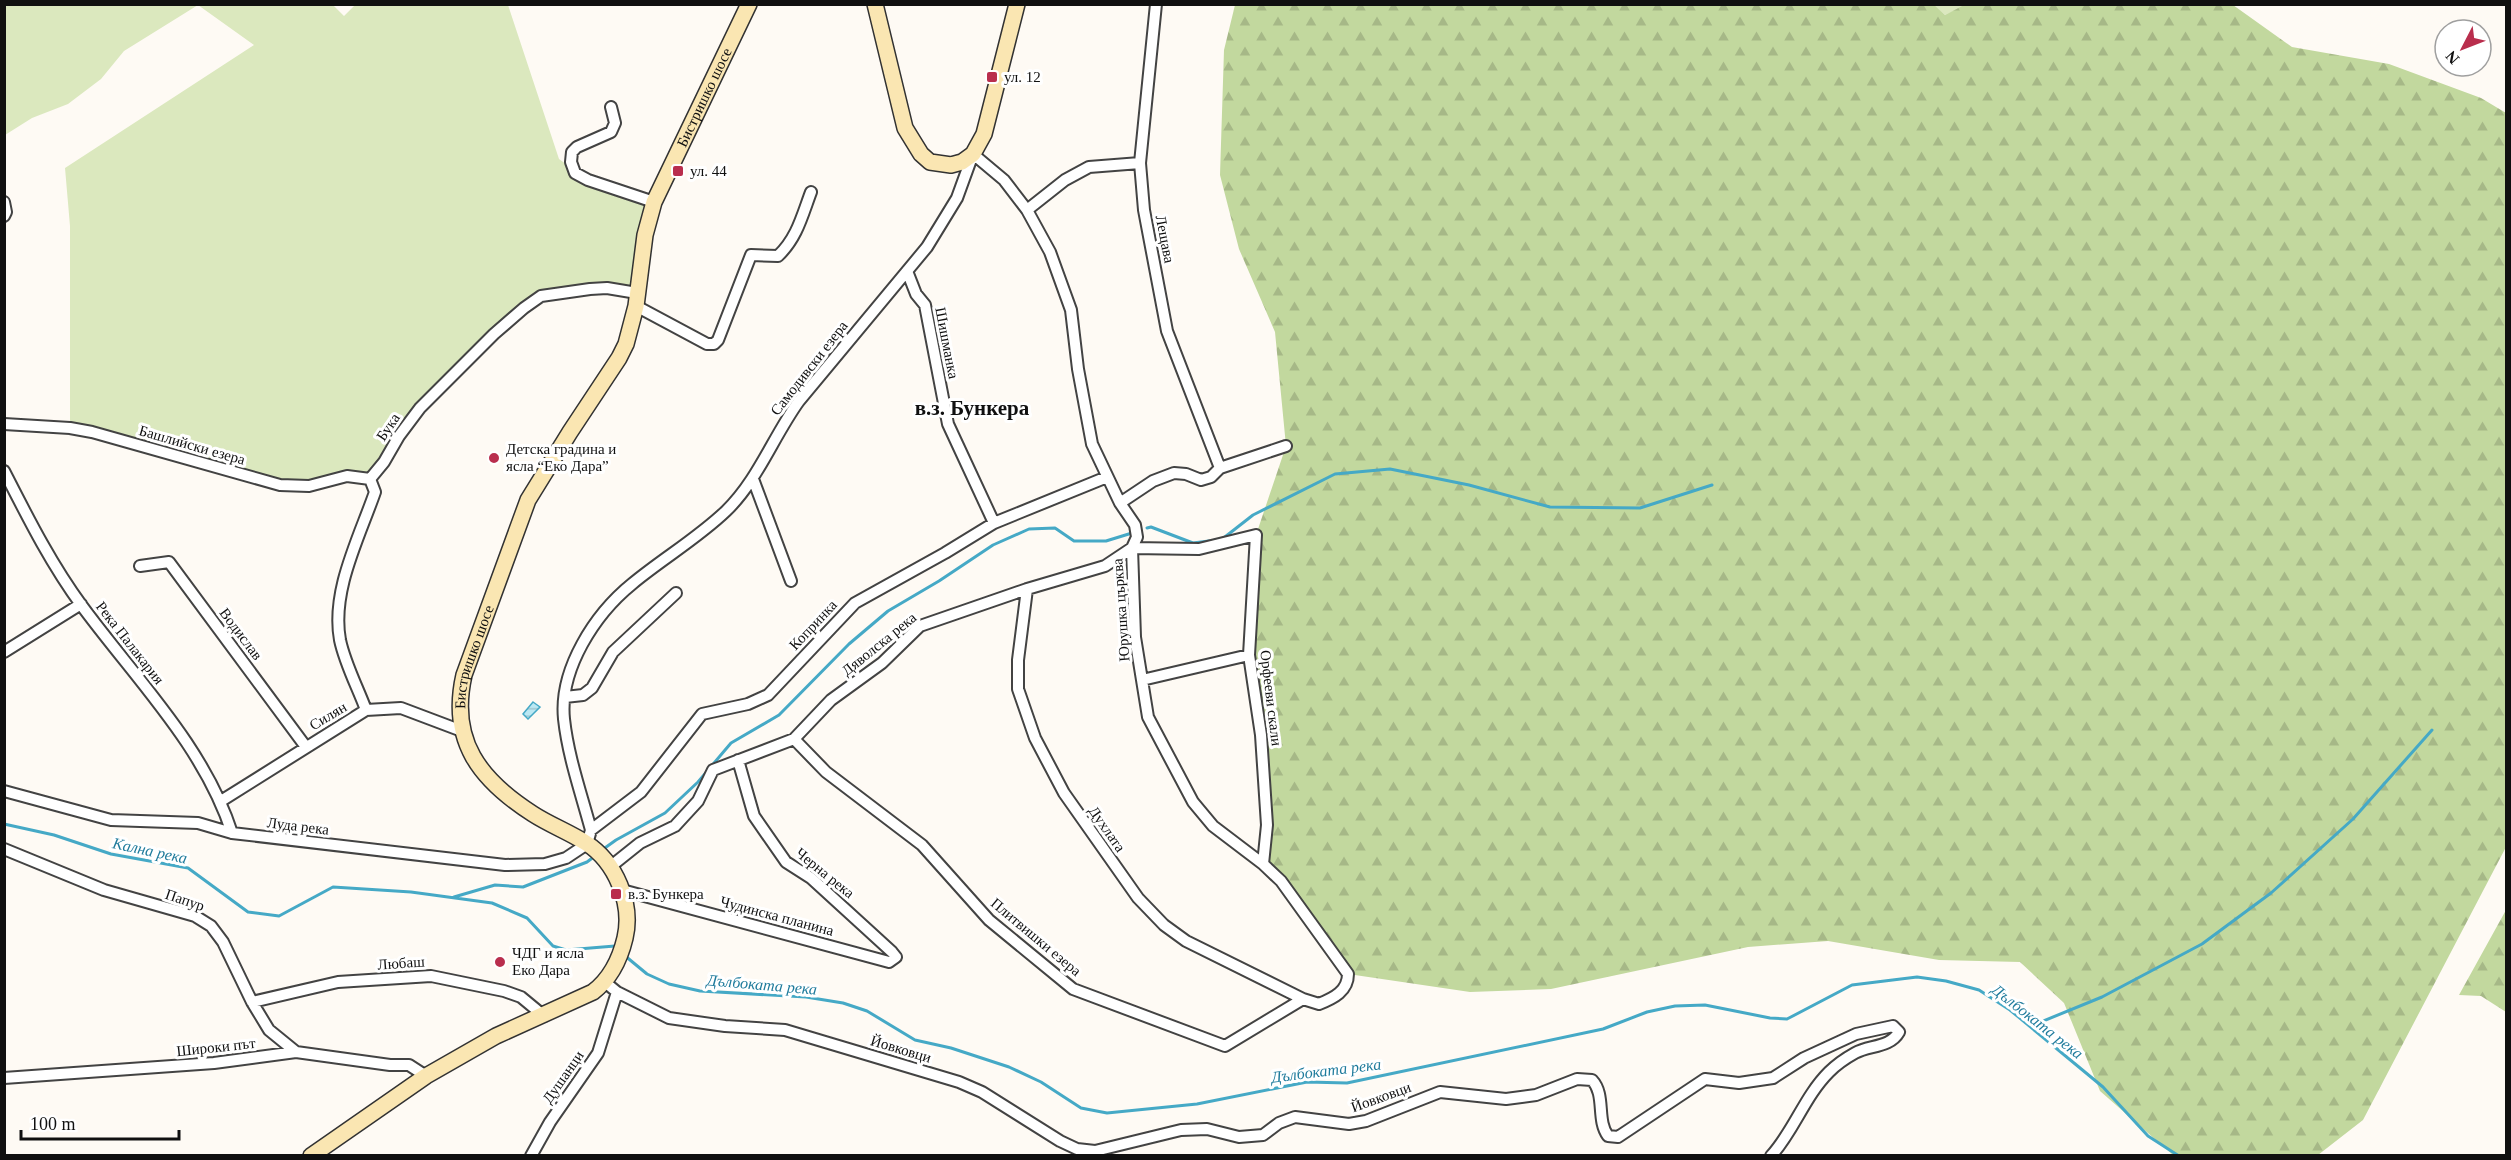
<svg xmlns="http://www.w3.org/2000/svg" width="2511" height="1160" font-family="Georgia,serif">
  <defs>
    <pattern id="forest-firs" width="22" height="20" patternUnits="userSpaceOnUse" patternTransform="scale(1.5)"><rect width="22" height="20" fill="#c2d89e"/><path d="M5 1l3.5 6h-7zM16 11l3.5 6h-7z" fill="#a6b887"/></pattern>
    <pattern id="water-rules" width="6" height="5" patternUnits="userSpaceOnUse" patternTransform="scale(1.5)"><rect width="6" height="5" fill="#bbe8f3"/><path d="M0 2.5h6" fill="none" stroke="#a0c6cf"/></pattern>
  </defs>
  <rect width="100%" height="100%" fill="#fefaf4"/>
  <!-- green -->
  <path fill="#dbe8be" d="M 332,4 L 344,16 L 355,5 L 508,5 L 559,159 L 588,180 L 654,202 L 637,293 L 607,288 L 541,296 L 439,388 L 370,479 L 280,485 L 70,428 L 70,226 L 65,168 L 254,45 L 198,5 L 124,51 L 101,79 L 68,104 L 32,118 L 5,135 L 5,5 Z
    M 1933,5 L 1966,5 L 1945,15 Z"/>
  <!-- forest -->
  <path fill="url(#forest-firs)" d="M 1933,4 L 1945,15 L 1966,4 L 2233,5 L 2292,47 L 2389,64 L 2481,98 L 2506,113 L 2506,847 L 2363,1120 L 2318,1155 L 2173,1155 L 2100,1091 L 2064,1003 L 2020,962 L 1939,960 L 1828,941 L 1748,947 L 1551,989 L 1470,992 L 1348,974 L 1263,864 L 1267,825 L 1249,655 L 1256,535 L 1286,446 L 1275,332 L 1239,249 L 1220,175 L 1224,50 L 1235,5 Z
    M 2506,910 L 2506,1012 L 2481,996 L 2459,995 Z"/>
  <!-- water -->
  <path fill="url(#water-rules)" stroke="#45a9c6" stroke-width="1.5" d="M 533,702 L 540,707 L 528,719 L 523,714 Z"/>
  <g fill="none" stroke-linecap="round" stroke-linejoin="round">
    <!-- stream -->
    <path stroke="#45a9c6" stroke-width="3" d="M 1147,528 L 1151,527 L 1193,543 L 1209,541
      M 1221,540 L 1253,515 L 1335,474 L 1390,469 L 1469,485 L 1550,507 L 1640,508 L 1712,485
      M 4,824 L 54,835 L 111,854 L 188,868 L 248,912 L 279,916 L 333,887 L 411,892 L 492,903 L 527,918 L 553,946 L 566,950 L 615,946 L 617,948
      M 602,850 L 616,840 L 665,813 L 698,782 L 731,743 L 779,715 L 849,644 L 888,611 L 939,581 L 993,545 L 1029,529 L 1055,528 L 1074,541 L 1106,541 L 1132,533
      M 454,897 L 495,885 L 523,887 L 587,862 L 595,856
      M 624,955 L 647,974 L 669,984 L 700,991 L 806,997 L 843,1003 L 867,1011 L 915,1040 L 951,1048 L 1009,1067 L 1041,1082 L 1081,1108 L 1107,1113 L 1197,1104 L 1307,1082 L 1347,1083 L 1603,1029 L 1647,1012 L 1675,1006 L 1705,1005 L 1770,1018 L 1787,1019 L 1852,985 L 1917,977 L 1946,981 L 1979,990 L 2010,1010 L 2103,1087 L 2148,1136 L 2179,1156
      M 2031,1026 L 2102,997 L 2202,944 L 2271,893 L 2353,819 L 2432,730"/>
    <defs>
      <path id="street" d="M 1156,4 L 1140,163 L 1144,210 L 1167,331 L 1220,468
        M 611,107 L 615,123 L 611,132 L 577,147 L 572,152 L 571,162 L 575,173 L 588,180 L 654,202
        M 4,202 L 6,212 L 4,216
        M 1027,210 L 1065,180 L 1089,167 L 1140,163
        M 907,271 L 916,294 L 925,305 L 948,424 L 994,523
        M 636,306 L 707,344 L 714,344 L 718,340 L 751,255 L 778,256 C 797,238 802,216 811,192
        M 4,424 L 70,428 L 92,432 L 280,485 L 309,486 L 347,476 L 370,479
        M 4,471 C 28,518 51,564 82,606 C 135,678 204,746 232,833
        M 370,479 L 384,462 L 399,436 L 420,408 L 494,334 L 524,308 L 541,296 L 590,289 L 607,288 L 637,293
        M 753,479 L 791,581
        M 1120,503 L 1153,481 L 1174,473 L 1186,474 L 1201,480 L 1211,477 L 1220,468 L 1286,446
        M 140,566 L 169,562 L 306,747
        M 4,652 L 81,604
        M 1142,680 L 1249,655
        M 565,697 L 583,695 L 592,688 L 613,652 L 676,593
        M 366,710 C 358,688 345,664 340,640 C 331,591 359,538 375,492 L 370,479
        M 794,739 L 826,772 L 922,845 L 989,920 L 1073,989 L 1225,1046 L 1303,999
        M 4,791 L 111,820 L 198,823 L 232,833 L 505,865 L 545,864 L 566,858 L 587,844 L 591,830 L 641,792 L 702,714 L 748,704 L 768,695 L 855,603 L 945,553 L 994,523 L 1107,477
        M 221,801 L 366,710 L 401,708 L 462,731
        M 591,830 C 581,793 568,756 564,719 C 559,669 595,614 632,584 C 662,559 698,538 726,511 C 758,480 773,437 799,401 L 927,247 L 957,198 L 973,154 L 1004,180 L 1027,210 L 1050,252 L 1071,310 L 1078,369 L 1092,444 L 1120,503 L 1135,525 L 1137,537 L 1132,548 L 1135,637 L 1148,717 L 1193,802 L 1213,826 L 1263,864 L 1281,881 L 1348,974 C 1348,991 1334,998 1319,1004 L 1303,999 L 1186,941 L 1164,925 L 1138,898 L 1064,793 L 1035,738 L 1018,689 L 1018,660 L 1027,589
        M 4,849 L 104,890 L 195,916 L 211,926 L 223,942 L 252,1002 L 269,1030 L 296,1052
        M 610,867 L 640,843 L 675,826 L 698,801 L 713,770 L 794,739 L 831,700 L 882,663 L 920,626 L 1027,589 L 1105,566 L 1132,548 L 1199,549 L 1256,535 L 1249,655 L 1261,735 L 1267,825 L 1263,864
        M 622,890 L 889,962 L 896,957 L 892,952 L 811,878 L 786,862 L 754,816 L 738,760
        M 617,992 L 669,1018 L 725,1026 L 785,1030 L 959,1082 L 982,1092 L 1060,1141 L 1077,1149 L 1095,1151 L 1181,1130 L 1207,1129 L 1239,1137 L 1263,1135 L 1279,1123 L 1295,1117 L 1349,1124 L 1366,1121 L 1440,1092 L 1506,1099 L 1536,1095 L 1577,1079 L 1592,1080 C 1606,1095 1596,1120 1608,1136 L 1618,1137 L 1705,1079 L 1739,1083 L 1773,1078 L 1804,1058 L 1856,1034 L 1893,1026 L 1899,1032 C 1890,1048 1869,1045 1855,1053 C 1846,1058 1835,1066 1829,1072 C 1804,1097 1794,1131 1771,1156
        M 252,1002 L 338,982 L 431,976 L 504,991 L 521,997 L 544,1016
        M 4,1078 L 214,1063 L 296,1052 L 390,1065 L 409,1065 L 426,1076
        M 531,1156 L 550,1122 L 598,1053 L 617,992 L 606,983"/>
      <g id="secondary">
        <path d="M 875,4 L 905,128 L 921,154 L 930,162 L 951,165 L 962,162 L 973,154 L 984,134 L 1017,4"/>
        <path id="s1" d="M 311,1156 L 426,1076 L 496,1036 L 593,992 C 610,979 620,959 625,938 C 633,904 616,862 586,843 C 569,832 550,825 533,814 C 480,780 449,741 464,675 L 528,500 L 570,432 L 619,358 L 626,344 L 636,306 L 645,235 L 654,202 L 749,4"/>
      </g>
    </defs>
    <!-- street casing -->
    <use href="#street" stroke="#434343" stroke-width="14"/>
    <!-- secondary casing -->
    <use href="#secondary" stroke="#323232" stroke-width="18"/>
    <!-- street -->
    <use href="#street" stroke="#fff" stroke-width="10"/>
    <!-- secondary -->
    <use href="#secondary" stroke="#fae6b2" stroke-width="15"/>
  </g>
  <!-- markers -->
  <g fill="#b92e4d" stroke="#fff" stroke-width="2">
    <rect x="986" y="71" width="12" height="12" rx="3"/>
    <rect x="672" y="165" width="12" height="12" rx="3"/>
    <circle cx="494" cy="458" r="6"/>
    <rect x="610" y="888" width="12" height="12" rx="3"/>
    <circle cx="500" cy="962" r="6"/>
  </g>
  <g text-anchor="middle" stroke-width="6" stroke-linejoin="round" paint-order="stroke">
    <!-- poi labels -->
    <g font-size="15" fill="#101010" stroke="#fff" text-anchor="start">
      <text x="1004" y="82">ул. 12</text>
      <text x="690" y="176">ул. 44</text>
      <text x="506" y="454">Детска градина и<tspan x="506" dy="17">ясла “Еко Дара”</tspan></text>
      <text x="628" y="899">в.з. Бункера</text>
      <text x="512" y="958">ЧДГ и ясла<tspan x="512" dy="17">Еко Дара</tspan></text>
    </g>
    <!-- street labels -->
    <g font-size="15" fill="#101010" stroke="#fff">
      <text dy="5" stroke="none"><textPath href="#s1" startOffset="1360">Бистришко шосе</textPath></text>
      <text transform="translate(1165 239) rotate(79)" y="5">Лещава</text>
      <text transform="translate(947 343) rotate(79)" y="5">Шишманка</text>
      <text transform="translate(809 368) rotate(-52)" y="5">Самодивски езера</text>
      <text transform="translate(388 427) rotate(-56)" y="5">Бука</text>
      <text transform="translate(192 445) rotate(16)" y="5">Башлийски езера</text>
      <text transform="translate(1121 610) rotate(-94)" y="5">Юрушка църква</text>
      <text transform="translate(813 625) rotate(-47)" y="5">Копринка</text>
      <text transform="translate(241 634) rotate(53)" y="5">Водислав</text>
      <text transform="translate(130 643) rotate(52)" y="5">Река Палакария</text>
      <text transform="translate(879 644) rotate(-39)" y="5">Дяволска река</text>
      <text dy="5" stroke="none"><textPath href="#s1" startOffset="748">Бистришко шосе</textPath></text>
      <text transform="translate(1271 698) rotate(83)" y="5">Орфееви скали</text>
      <text transform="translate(328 716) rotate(-31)" y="5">Силян</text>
      <text transform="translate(298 826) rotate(7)" y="5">Луда река</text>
      <text transform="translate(1107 829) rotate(55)" y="5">Духлата</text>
      <text transform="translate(825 873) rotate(39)" y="5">Черна река</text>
      <text transform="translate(185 900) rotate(19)" y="5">Папур</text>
      <text transform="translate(777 916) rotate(15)" y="5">Чудинска планина</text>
      <text transform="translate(1036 937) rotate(40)" y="5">Плитвишки езера</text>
      <text transform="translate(401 963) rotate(-4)" y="5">Любаш</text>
      <text transform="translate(216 1047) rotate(-6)" y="5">Широки път</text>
      <text transform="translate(901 1049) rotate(17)" y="5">Йовковци</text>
      <text transform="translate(563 1077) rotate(-55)" y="5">Душанци</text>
      <text transform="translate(1381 1097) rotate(-20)" y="5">Йовковци</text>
    </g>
    <!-- water labels -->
    <g font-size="16" font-style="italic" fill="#1f7b9c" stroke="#fff">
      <text transform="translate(150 850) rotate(12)" y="6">Кална река</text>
      <text transform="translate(762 984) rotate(5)" y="6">Дълбоката река</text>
      <text transform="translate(2038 1021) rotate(38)" y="6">Дълбоката река</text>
      <text transform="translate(1326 1070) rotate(-7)" y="6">Дълбоката река</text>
    </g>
    <!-- district labels -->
    <g font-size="21" font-weight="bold" fill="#101010" stroke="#fff">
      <text x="972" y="415">в.з. Бункера</text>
    </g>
  </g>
  <!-- border -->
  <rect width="2511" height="1160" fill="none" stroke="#101010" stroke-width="12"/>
  <!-- north arrow -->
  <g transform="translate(2463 48) rotate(228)"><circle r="28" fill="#ffffff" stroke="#9f9f9f" stroke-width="1.5"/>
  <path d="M0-4.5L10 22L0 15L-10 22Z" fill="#b92e4d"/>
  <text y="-9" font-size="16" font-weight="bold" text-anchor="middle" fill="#101010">N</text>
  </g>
  <!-- scale -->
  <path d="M21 1130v9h158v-9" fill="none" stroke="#101010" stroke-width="3"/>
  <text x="30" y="1130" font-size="18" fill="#101010" stroke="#ffffff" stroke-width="4.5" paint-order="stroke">100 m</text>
</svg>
